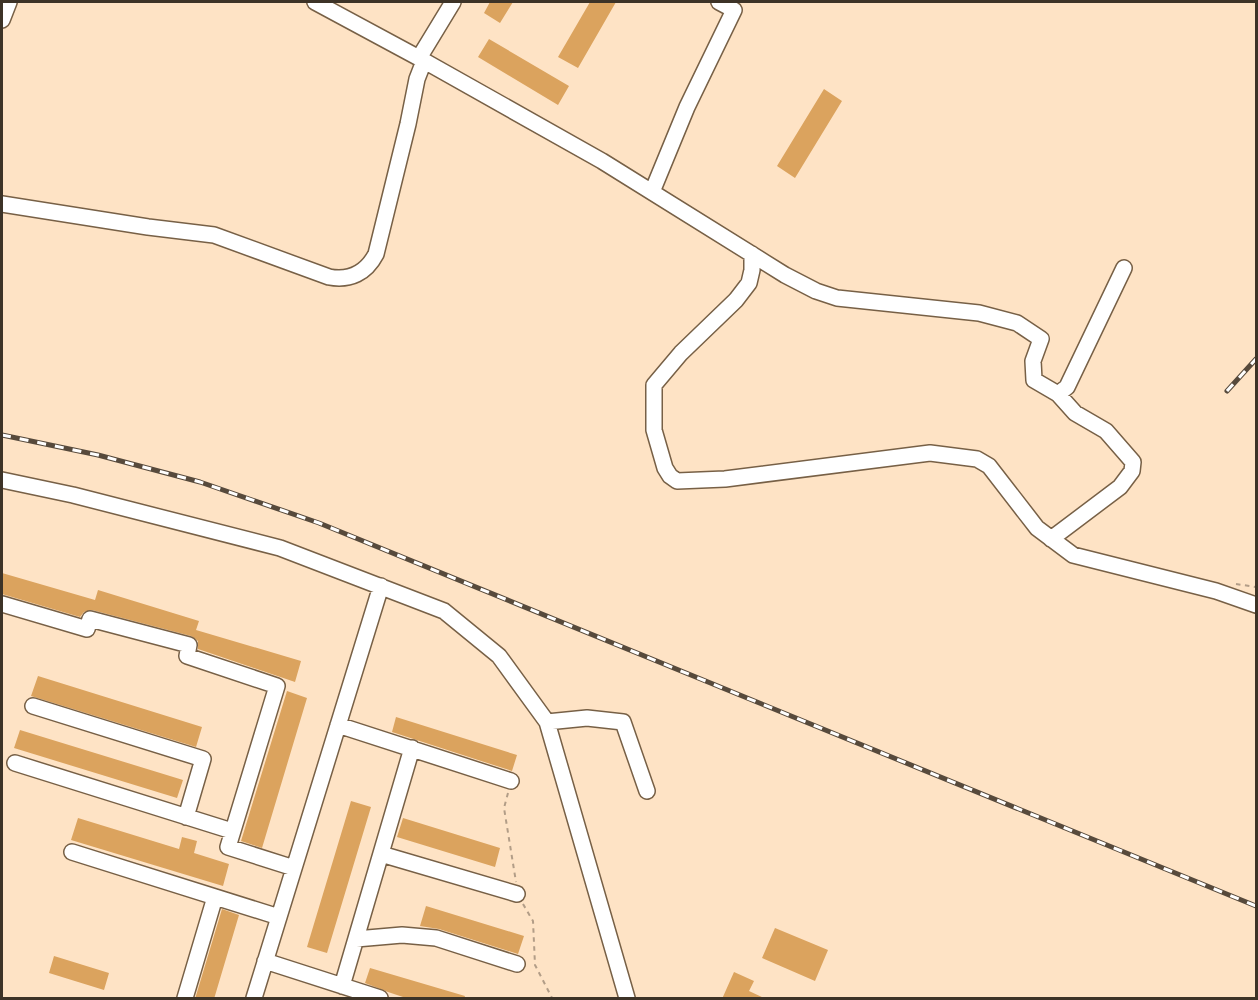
<svg xmlns="http://www.w3.org/2000/svg" width="1258" height="1000" font-family="'Sofia Sans Condensed',sans-serif">
  <rect width="100%" height="100%" fill="#fee3c5"/>
  <!-- building -->
  <path fill="#dba35e" d="M 490,2 L 513,2 L 500,23 L 484,13 Z
    M 590,2 L 616,2 L 578,68 L 558,57 Z
    M 489,39 L 569,86 L 558,105 L 478,57 Z
    M 824,89 L 842,101 L 795,178 L 777,166 Z
    M 2,573 L 95,600 L 98,590 L 199,621 L 196,630 L 301,661 L 295,682 L 198,649 L 198,641 L 191,636 L 92,610 L 84,612 L 80,617 L 2,594 Z
    M 38,676 L 202,727 L 196,747 L 31,696 Z
    M 287,691 L 307,698 L 262,848 L 241,841 Z
    M 396,717 L 517,755 L 512,771 L 392,732 Z
    M 20,730 L 183,780 L 177,798 L 14,748 Z
    M 351,801 L 371,807 L 327,953 L 307,947 Z
    M 78,818 L 179,849 L 182,837 L 197,841 L 194,853 L 229,864 L 223,886 L 71,840 Z
    M 403,818 L 500,848 L 495,867 L 397,837 Z
    M 426,906 L 524,936 L 518,954 L 439,929 L 420,926 Z
    M 222,909 L 239,915 L 214,999 L 195,999 Z
    M 775,928 L 828,950 L 815,981 L 762,958 Z
    M 54,956 L 109,973 L 104,990 L 49,973 Z
    M 370,968 L 465,996 L 464,999 L 409,999 L 388,992 L 365,983 Z
    M 734,972 L 754,981 L 749,991 L 766,999 L 722,999 Z"/>
  <g fill="none" stroke-linecap="round" stroke-linejoin="round">
    <defs>
      <path id="minor" d="M 315,2 L 419,58
        M 453,2 L 419,58 L 602,161 L 785,275 L 816,291 L 837,298 L 979,313 L 1017,323 L 1041,339 L 1033,361 L 1034,380 L 1058,394 L 1067,387 L 1124,268
        M 2,20 L 9,2
        M 652,192 L 687,107 L 734,10 L 719,2
        M 2,204 L 148,227 L 214,235 L 329,277 C 350,281 366,273 376,254 L 408,124 L 417,79 L 424,61
        M 752,254 L 752,270 L 749,283 L 736,300 L 681,353 L 654,385 L 654,430 L 665,468 L 670,476 L 677,481 L 725,479 L 930,453 L 977,459 L 989,466 L 1037,528 L 1073,555 L 1216,591 L 1256,605
        M 2,480 L 73,495 L 280,548 L 444,611 L 499,656 L 547,722 L 627,998
        M 1051,539 L 1120,487 L 1132,471 L 1133,462 L 1106,431 L 1075,413 L 1058,394
        M 2,604 L 87,629 L 90,619 L 189,645 L 187,656 L 277,686 L 228,847 L 294,868
        M 33,706 L 203,759 L 186,817
        M 547,722 L 587,718 L 623,722 L 647,791
        M 338,725 L 511,781
        M 15,763 L 232,831
        M 72,852 L 279,917
        M 381,854 L 517,894
        M 356,939 L 402,935 L 436,938 L 517,964
        M 265,961 L 380,998
        M 342,986 L 412,748
        M 185,998 L 215,897
        M 254,998 L 381,586"/>
    </defs>
    <!-- minor casing -->
    <use href="#minor" stroke="#776046" stroke-width="18"/>
    <!-- path -->
    <path stroke="#b29d87" stroke-width="2" stroke-dasharray="4.5 4.5" stroke-linecap="butt" d="M 1236,584 L 1256,587
      M 508,793 L 504,808 L 516,882
      M 523,904 L 533,921 L 535,965 L 552,998"/>
    <!-- minor -->
    <use href="#minor" stroke="#fff" stroke-width="15"/>
    <defs>
      <path id="rail" d="M 1227,391 L 1256,359
        M 2,435 L 98,455 L 200,482 L 319,523 L 1256,906"/>
    </defs>
    <!-- rail casing -->
    <use href="#rail" stroke="#574a3c" stroke-width="5"/>
    <!-- rail -->
    <use href="#rail" stroke="#fff" stroke-width="3" stroke-dasharray="9" stroke-linecap="butt"/>
  </g>
  <!-- border -->
  <rect width="1258" height="1000" fill="none" stroke="#3d3327" stroke-width="6"/>
</svg>
